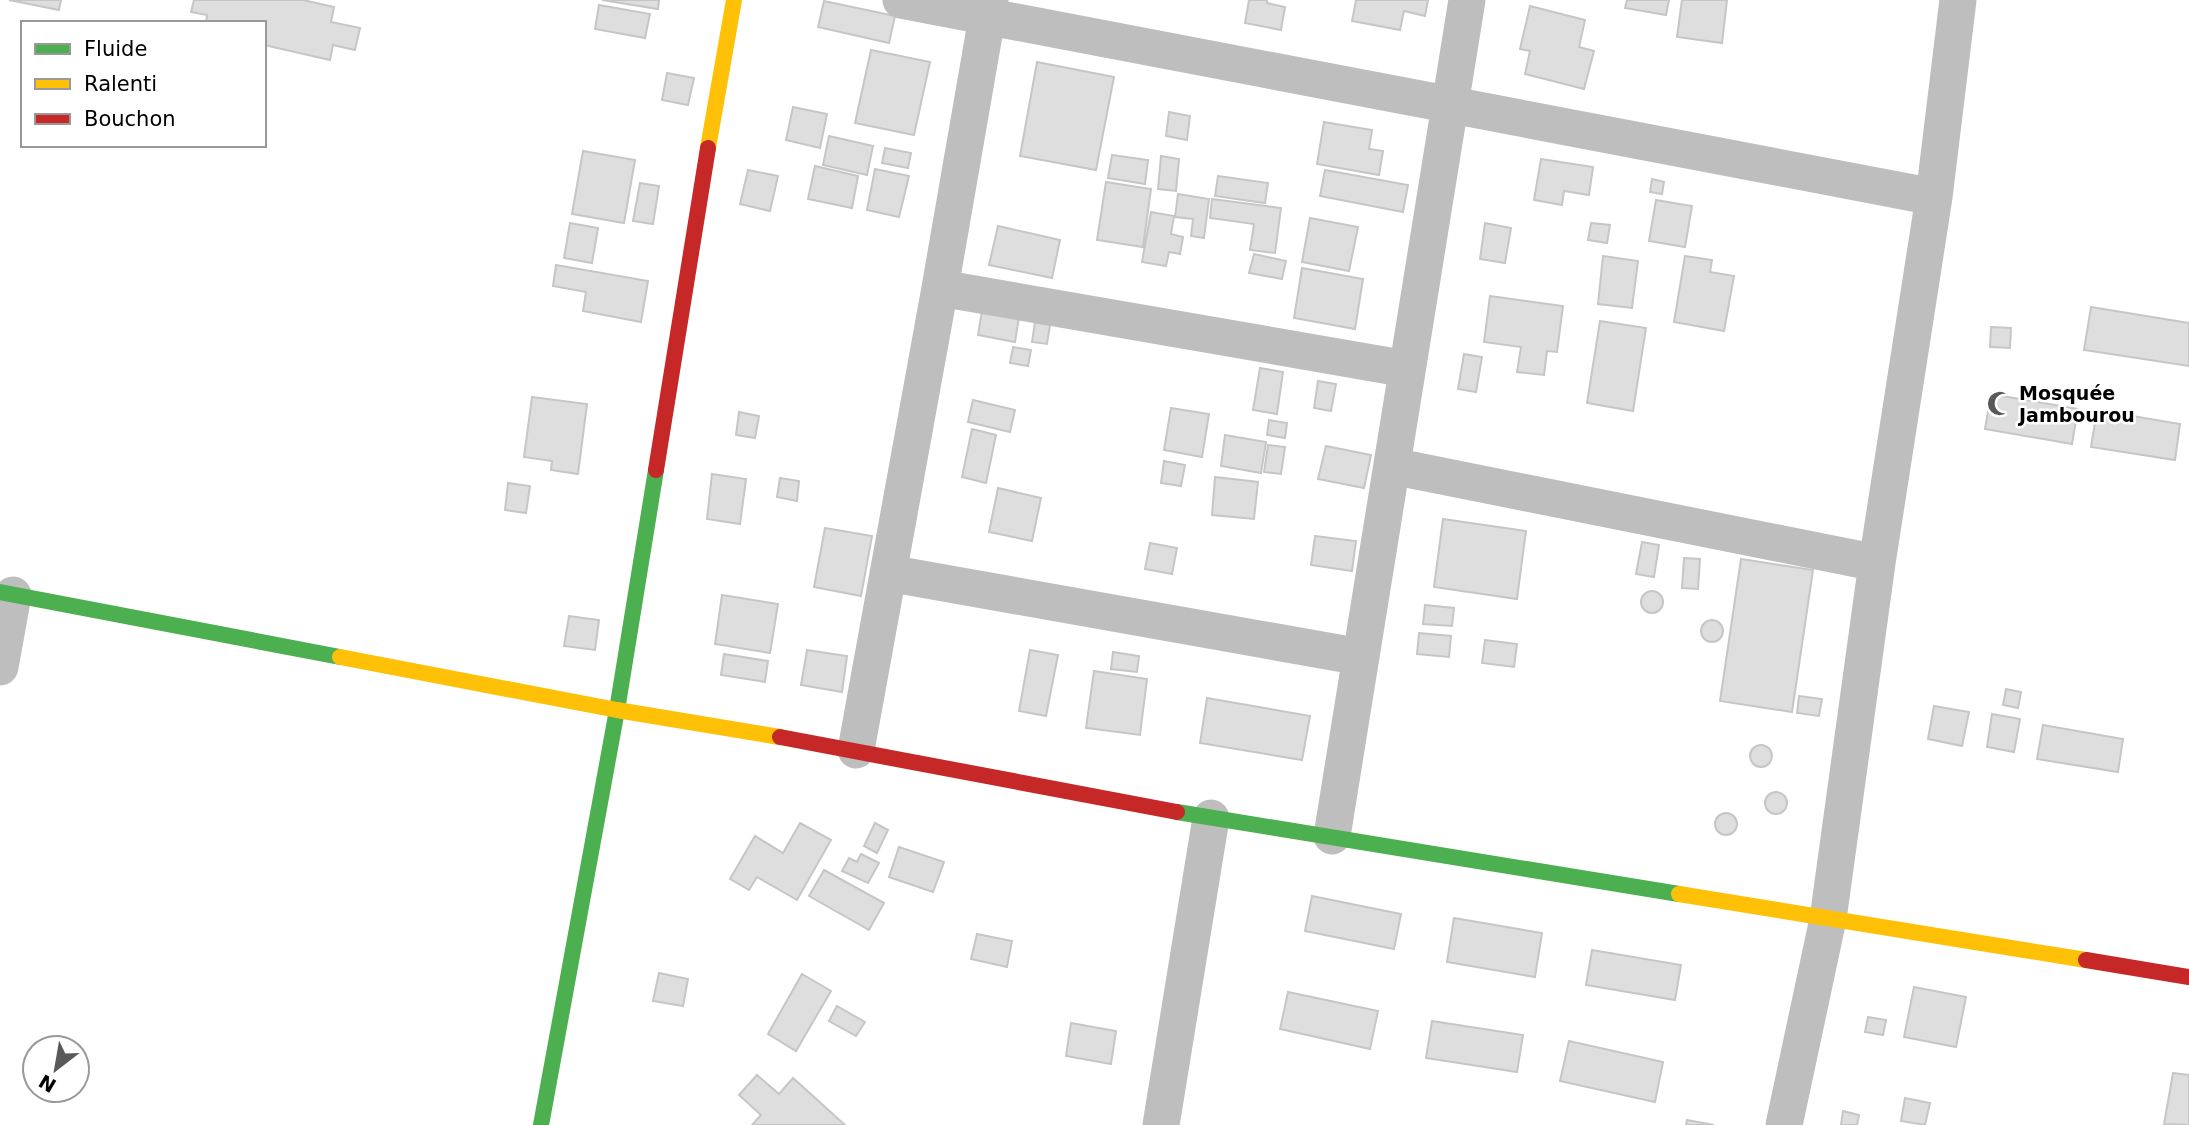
<svg xmlns="http://www.w3.org/2000/svg" width="2189" height="1125" font-family="'DejaVu Sans',sans-serif">
  <rect width="100%" height="100%" fill="#fff"/>
  <!-- building -->
  <path fill="#dedede" stroke="#c6c6c6" stroke-width="2" d="M 9,0 L 61,0 L 59,10 Z
    M 194,0 L 303,0 L 334,7 L 331,22 L 360,28 L 355,50 L 333,45 L 330,60 L 264,45 L 264,23 L 206,23 L 207,15 L 191,12 Z
    M 602,0 L 659,0 L 658,9 Z
    M 1249,0 L 1267,0 L 1267,3 L 1285,7 L 1281,30 L 1245,23 Z
    M 1356,0 L 1428,0 L 1425,16 L 1404,11 L 1400,30 L 1352,21 Z
    M 1627,0 L 1669,0 L 1666,15 L 1625,8 Z
    M 1682,0 L 1727,0 L 1722,43 L 1677,37 Z
    M 824,1 L 895,16 L 889,43 L 818,27 Z
    M 599,5 L 650,14 L 645,38 L 595,29 Z
    M 1530,6 L 1585,20 L 1579,47 L 1594,51 L 1584,89 L 1525,74 L 1530,51 L 1520,49 Z
    M 871,50 L 930,62 L 914,135 L 855,123 Z
    M 1037,62 L 1114,77 L 1096,170 L 1020,156 Z
    M 667,73 L 694,78 L 688,105 L 662,100 Z
    M 793,107 L 827,114 L 820,148 L 786,140 Z
    M 1169,112 L 1190,116 L 1187,140 L 1166,136 Z
    M 1324,122 L 1372,130 L 1369,149 L 1383,151 L 1379,175 L 1317,164 Z
    M 829,136 L 873,146 L 867,175 L 823,165 Z
    M 885,148 L 911,153 L 908,168 L 882,163 Z
    M 583,151 L 635,160 L 624,223 L 572,214 Z
    M 1112,155 L 1148,160 L 1145,184 L 1108,178 Z
    M 1161,156 L 1179,159 L 1176,191 L 1158,189 Z
    M 1541,159 L 1593,167 L 1589,195 L 1564,191 L 1562,205 L 1534,200 Z
    M 815,166 L 858,176 L 852,208 L 808,199 Z
    M 875,169 L 909,176 L 899,217 L 867,210 Z
    M 748,170 L 778,176 L 770,211 L 740,204 Z
    M 1325,170 L 1408,185 L 1403,212 L 1320,196 Z
    M 1218,176 L 1268,183 L 1265,203 L 1215,196 Z
    M 1652,179 L 1664,182 L 1662,194 L 1650,192 Z
    M 1106,182 L 1151,189 L 1143,247 L 1097,240 Z
    M 640,183 L 659,186 L 653,224 L 633,221 Z
    M 1178,194 L 1209,199 L 1204,238 L 1191,236 L 1193,219 L 1175,217 Z
    M 1212,199 L 1281,208 L 1275,253 L 1250,250 L 1254,224 L 1210,218 Z
    M 1656,200 L 1692,206 L 1685,247 L 1649,241 Z
    M 1151,212 L 1174,216 L 1171,234 L 1183,237 L 1180,254 L 1169,252 L 1166,266 L 1142,262 Z
    M 1310,218 L 1358,227 L 1349,271 L 1302,262 Z
    M 570,223 L 598,228 L 592,263 L 564,258 Z
    M 1485,223 L 1511,228 L 1505,263 L 1480,259 Z
    M 1591,223 L 1610,225 L 1607,243 L 1588,240 Z
    M 998,226 L 1060,240 L 1052,278 L 989,265 Z
    M 1254,254 L 1286,261 L 1282,279 L 1249,273 Z
    M 1603,256 L 1638,261 L 1632,308 L 1598,304 Z
    M 1685,256 L 1712,260 L 1710,272 L 1734,276 L 1724,331 L 1674,322 Z
    M 556,265 L 648,281 L 641,322 L 583,311 L 586,292 L 553,286 Z
    M 1302,268 L 1363,279 L 1355,329 L 1294,318 Z
    M 1490,296 L 1563,306 L 1557,352 L 1547,351 L 1544,375 L 1517,372 L 1521,347 L 1484,342 Z
    M 2091,307 L 2189,323 L 2189,366 L 2084,350 Z
    M 982,311 L 1019,317 L 1015,342 L 978,335 Z
    M 1600,321 L 1646,328 L 1633,411 L 1587,403 Z
    M 1035,322 L 1050,325 L 1047,344 L 1032,342 Z
    M 1991,327 L 2011,328 L 2010,348 L 1990,347 Z
    M 1013,347 L 1031,350 L 1028,366 L 1010,363 Z
    M 1464,354 L 1482,357 L 1476,392 L 1458,389 Z
    M 1260,368 L 1283,372 L 1277,414 L 1253,410 Z
    M 1318,381 L 1336,384 L 1331,411 L 1314,408 Z
    M 1991,394 L 2078,409 L 2072,444 L 1985,429 Z
    M 532,397 L 587,404 L 578,474 L 551,470 L 552,461 L 524,457 Z
    M 973,400 L 1015,410 L 1010,432 L 968,422 Z
    M 1171,408 L 1209,414 L 1202,457 L 1164,450 Z
    M 2097,410 L 2180,424 L 2175,460 L 2091,447 Z
    M 739,412 L 759,416 L 755,438 L 736,435 Z
    M 1269,420 L 1287,423 L 1285,438 L 1267,435 Z
    M 972,429 L 996,435 L 986,483 L 962,477 Z
    M 1225,435 L 1266,442 L 1261,473 L 1221,466 Z
    M 1268,445 L 1285,447 L 1281,474 L 1264,472 Z
    M 1326,446 L 1371,455 L 1364,488 L 1318,479 Z
    M 1164,461 L 1185,465 L 1181,486 L 1161,483 Z
    M 712,474 L 746,479 L 740,524 L 707,519 Z
    M 1215,477 L 1258,482 L 1254,519 L 1212,515 Z
    M 780,478 L 799,481 L 797,501 L 777,497 Z
    M 508,483 L 530,486 L 526,513 L 505,510 Z
    M 998,488 L 1041,498 L 1032,541 L 989,532 Z
    M 1443,519 L 1526,531 L 1517,599 L 1434,587 Z
    M 825,528 L 872,536 L 861,596 L 814,587 Z
    M 1315,536 L 1356,541 L 1352,571 L 1311,565 Z
    M 1642,542 L 1659,545 L 1654,577 L 1636,574 Z
    M 1150,543 L 1177,548 L 1172,574 L 1145,569 Z
    M 1684,558 L 1700,559 L 1698,589 L 1682,588 Z
    M 1741,559 L 1813,570 L 1792,712 L 1720,701 Z
    M1641 602a11 11 0 1 1 22 0a11 11 0 1 1-22 0Z
    M 722,595 L 778,604 L 770,653 L 715,644 Z
    M 1425,605 L 1454,608 L 1452,626 L 1423,624 Z
    M 569,616 L 599,620 L 595,650 L 564,646 Z
    M1701 631a11 11 0 1 1 22 0a11 11 0 1 1-22 0Z
    M 1419,633 L 1451,636 L 1449,657 L 1417,654 Z
    M 1485,640 L 1517,644 L 1514,667 L 1482,663 Z
    M 807,650 L 847,656 L 842,692 L 801,685 Z
    M 1030,650 L 1058,655 L 1046,716 L 1019,711 Z
    M 1113,652 L 1139,656 L 1137,672 L 1111,669 Z
    M 724,654 L 768,661 L 765,682 L 721,675 Z
    M 1094,671 L 1147,679 L 1140,735 L 1086,728 Z
    M 2006,689 L 2021,692 L 2018,708 L 2003,705 Z
    M 1799,696 L 1822,699 L 1819,716 L 1797,713 Z
    M 1207,698 L 1310,716 L 1302,760 L 1200,743 Z
    M 1934,706 L 1969,712 L 1962,746 L 1928,739 Z
    M 1992,714 L 2020,719 L 2014,752 L 1987,747 Z
    M 2043,725 L 2123,739 L 2118,772 L 2037,759 Z
    M1750 756a11 11 0 1 1 22 0a11 11 0 1 1-22 0Z
    M1765 803a11 11 0 1 1 22 0a11 11 0 1 1-22 0Z
    M1715 824a11 11 0 1 1 22 0a11 11 0 1 1-22 0Z
    M 800,823 L 831,840 L 797,900 L 757,877 L 749,890 L 730,879 L 755,836 L 783,853 Z
    M 875,823 L 888,830 L 877,853 L 864,846 Z
    M 899,847 L 944,862 L 933,892 L 889,877 Z
    M 861,854 L 879,863 L 868,883 L 842,871 L 849,858 L 857,862 Z
    M 824,870 L 884,903 L 869,930 L 809,896 Z
    M 1312,896 L 1401,914 L 1394,949 L 1305,931 Z
    M 1454,918 L 1542,933 L 1535,977 L 1447,962 Z
    M 977,934 L 1012,941 L 1007,967 L 971,959 Z
    M 1592,950 L 1681,965 L 1675,1000 L 1586,985 Z
    M 659,973 L 688,979 L 683,1006 L 653,1001 Z
    M 802,974 L 831,991 L 796,1051 L 768,1034 Z
    M 1914,987 L 1966,997 L 1956,1047 L 1904,1037 Z
    M 1288,992 L 1378,1011 L 1370,1049 L 1280,1029 Z
    M 837,1006 L 865,1022 L 856,1036 L 829,1021 Z
    M 1868,1017 L 1886,1020 L 1883,1035 L 1865,1032 Z
    M 1432,1021 L 1523,1035 L 1517,1072 L 1426,1058 Z
    M 1071,1023 L 1116,1031 L 1111,1064 L 1066,1056 Z
    M 1569,1041 L 1663,1062 L 1655,1102 L 1560,1081 Z
    M 2173,1073 L 2189,1075 L 2189,1125 L 2164,1124 Z
    M 757,1075 L 779,1094 L 793,1078 L 845,1125 L 752,1125 L 761,1115 L 739,1095 Z
    M 1905,1098 L 1930,1103 L 1925,1125 L 1901,1121 Z
    M 1843,1111 L 1859,1115 L 1857,1125 L 1841,1125 Z
    M 1687,1120 L 1714,1125 L 1686,1125 Z"/>
  <g fill="none" stroke-linecap="round" stroke-linejoin="round">
    <!-- street -->
    <path stroke="#bebebe" stroke-width="37" d="M 901,0 L 1934,197
      M 940,288 L 1407,369
      M 1392,466 L 1877,563
      M 888,573 L 1361,657
      M 0,667 L 13,595
      M 856,750 L 940,288 L 990,0
      M 1332,836 L 1467,0
      M 1161,1125 L 1211,818
      M 1784,1125 L 1828,919 L 1877,563 L 1934,197 L 1958,0"/>
    <!-- fast -->
    <path stroke="#4caf50" stroke-width="16" d="M 0,592 L 340,657
      M 1177,812 L 1679,894
      M 541,1125 L 617,710 L 656,470"/>
    <!-- slow -->
    <path stroke="#ffc107" stroke-width="16" d="M 708,148 L 734,0
      M 340,657 L 617,710 L 780,737
      M 1679,894 L 2086,960"/>
    <!-- jam -->
    <path stroke="#c62828" stroke-width="16" d="M 656,470 L 708,148
      M 780,737 L 1177,812
      M 2086,960 L 2189,977"/>
  </g>
  <!-- icons -->
  <defs>
    <symbol id="mosque-bare" viewBox="-9 -9 18 18"><path d="M3.5-4.9A6 6 0 1 0 3.5 4.9A5 5 0 1 1 3.5-4.9Z" fill="#595959" stroke="#fff" stroke-width="2.5" paint-order="stroke"/></symbol>
  </defs>
  <g fill-rule="evenodd">
    <use href="#mosque-bare" x="1982" y="386" width="35" height="35"/>
  </g>
  <g text-anchor="middle" stroke-width="5" stroke-linejoin="round" paint-order="stroke">
    <!-- poi labels -->
    <g font-size="19" font-weight="bold" fill="#000" stroke="#fff" text-anchor="start">
      <text x="2019" y="400">Mosquée<tspan x="2019" dy="22">Jambourou</tspan></text>
    </g>
  </g>
  <!-- legend -->
  <rect x="21" y="21" width="245" height="126" fill="#ffffff" stroke="#999999" stroke-width="2"/>
  <rect x="35" y="44" width="35" height="10" fill="#4caf50" stroke="#999999" stroke-width="2"/>
  <text x="84" y="56" font-size="21" fill="#000000">Fluide</text>
  <rect x="35" y="79" width="35" height="10" fill="#ffc107" stroke="#999999" stroke-width="2"/>
  <text x="84" y="91" font-size="21" fill="#000000">Ralenti</text>
  <rect x="35" y="114" width="35" height="10" fill="#c62828" stroke="#999999" stroke-width="2"/>
  <text x="84" y="126" font-size="21" fill="#000000">Bouchon</text>
  <!-- north arrow -->
  <g transform="translate(56 1069) rotate(211)"><circle r="33" fill="#ffffff" stroke="#999999" stroke-width="2"/>
  <path d="M0-5L12 26L0 18L-12 26Z" fill="#595959"/>
  <text y="-10" font-size="19" font-weight="bold" text-anchor="middle" fill="#000000">N</text>
  </g>
</svg>
